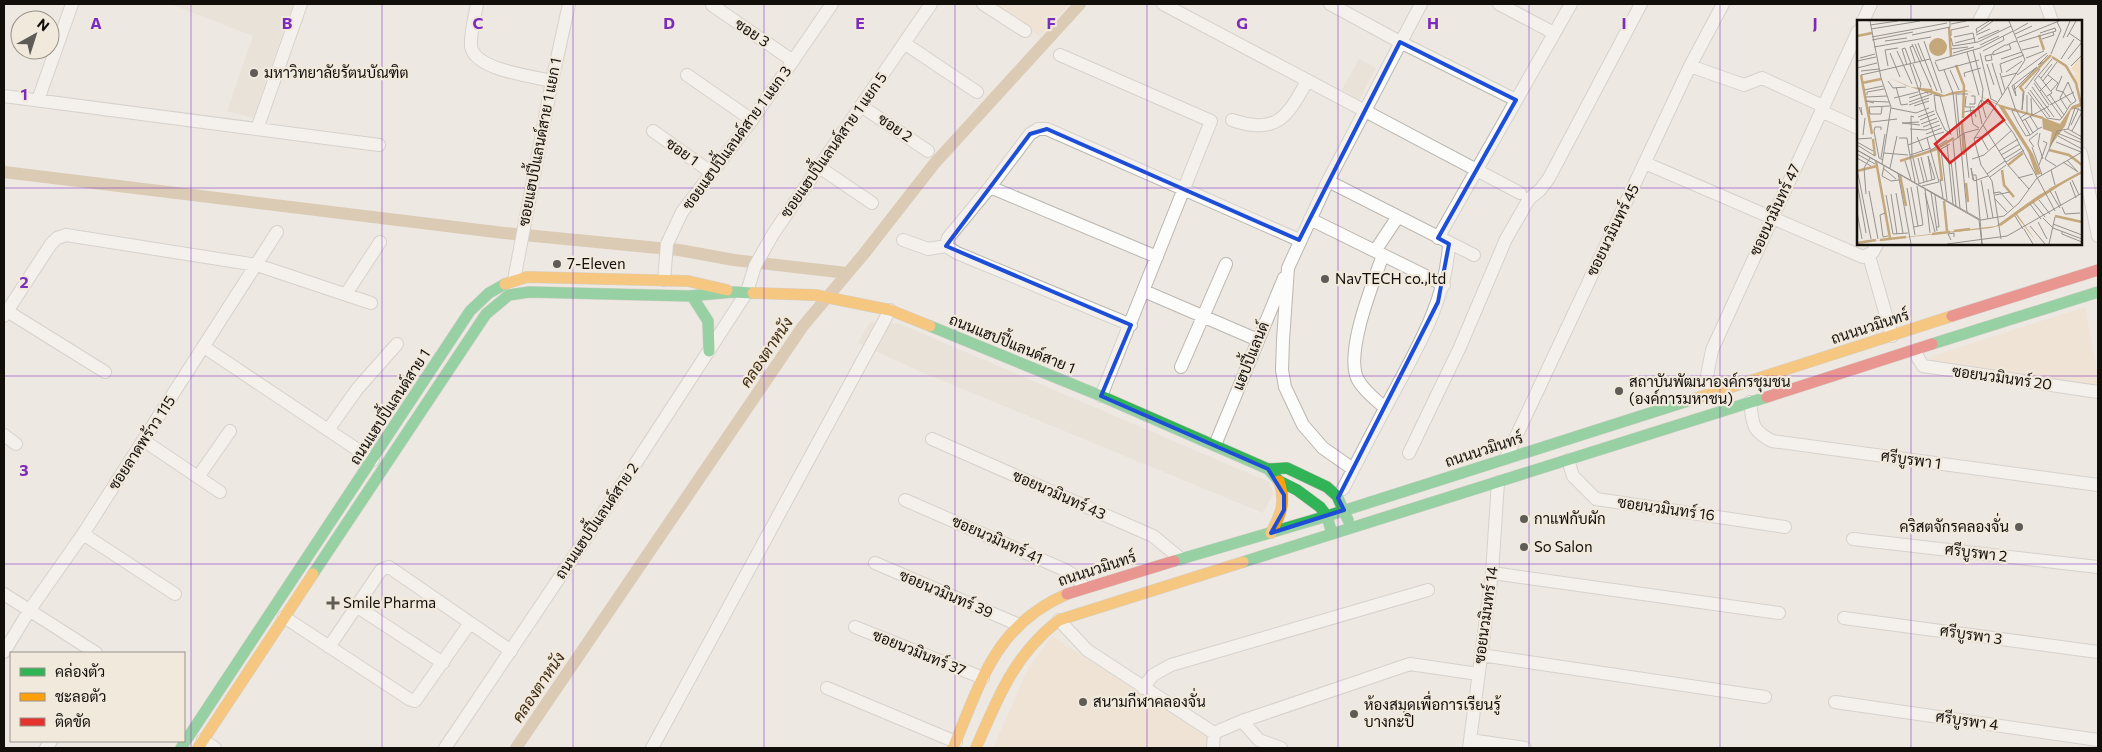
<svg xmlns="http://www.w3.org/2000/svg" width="2102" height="752" font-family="Commissioner,Sarabun,sans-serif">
  <rect width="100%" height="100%" fill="#ede8e2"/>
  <!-- built -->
  <path fill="#e5dbcf" d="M 170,4 L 293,4 L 253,118 L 227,111 L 253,36 Z
    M 1359,59 L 1376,68 L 1359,100 L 1342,90 Z
    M 870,322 L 900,324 L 1269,482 L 1273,494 L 1263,513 L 919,371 L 858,343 Z"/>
  <!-- green -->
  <path fill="#f0dec5" d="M 993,4 L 1070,4 L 1040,36 Z
    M 2085,307 L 2098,376 L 2098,389 L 1936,365 L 1929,357 Z
    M 1052,636 L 1208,737 L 1206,748 L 993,748 L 1029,667 Z"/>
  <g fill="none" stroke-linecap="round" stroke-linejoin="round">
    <!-- canal -->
    <path stroke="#c5a77c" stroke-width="12" d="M 4,172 L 504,233 L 679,250 L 734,260 L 847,273
      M 516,748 L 803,326 L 863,255 L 934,164 L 1080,4"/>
    <defs>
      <path id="street" d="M 477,4 C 475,17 470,33 471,46 C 474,70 532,76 552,81
        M 983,4 L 1025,31
        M 1163,4 L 1520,193
        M 1330,4 L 1400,42 L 1516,100
        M 1499,4 L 1554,33
        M 2046,4 L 2052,21
        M 712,5 L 793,61
        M 1863,21 L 1871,4
        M 1979,21 L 1988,4
        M 904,43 L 977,92
        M 1060,55 L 1211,121 L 1101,396
        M 1690,66 L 1744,85 L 1762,78 L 1823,106
        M 687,75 L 752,120
        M 4,96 L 379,145
        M 38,100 L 72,4
        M 861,106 L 928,151
        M 1821,111 L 1858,128
        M 1232,120 C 1276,135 1287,118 1307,81
        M 257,129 L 301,4
        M 653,131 L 712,173
        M 2081,153 L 2098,236
        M 1645,163 L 1863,257 L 1873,252 L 1877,244
        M 819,167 L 872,203
        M 1328,181 L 1474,255
        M 990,187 L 1157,257
        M 1310,219 L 1444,285
        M 1438,238 L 1571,4
        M 903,240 L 928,249 L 946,246 L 957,253 L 1131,325
        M 946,246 L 948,238 L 990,187 L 1030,134 L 1038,129 L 1047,129 L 1299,240
        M 1375,251 L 1397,218
        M 1383,255 C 1373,283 1344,354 1358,380 C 1365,392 1375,399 1385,408
        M 1869,256 L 1892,336
        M 514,280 L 552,81 L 569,4
        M 664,280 L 667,244 L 682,212 L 752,120 L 832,4
        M 1144,291 L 1258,340
        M 346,294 L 380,242
        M 7,311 L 105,372
        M 4,316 L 51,244 L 57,238 L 66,235 L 257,265 L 371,303
        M 204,347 L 373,460
        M 1916,350 L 1918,358 L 1923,366 L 2098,392
        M 1181,367 L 1226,264
        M 1715,393 L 1707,376 L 1712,350 L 1858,31
        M 1750,402 C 1753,424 1751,430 1772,441 L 2098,485
        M 328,430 L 358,388 L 397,344
        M 4,435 L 16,444
        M 932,439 L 1153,536 L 1181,559
        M 143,440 L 220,492
        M 1215,445 L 1284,278
        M 1409,453 L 1460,347 L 1506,239 L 1529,199 L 1540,190 L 1549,178 L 1641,4
        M 1506,458 L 1690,66 L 1723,4
        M 1568,460 L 1573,476 L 1596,499 L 1785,527
        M 1353,469 L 1323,448 L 1303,425 L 1285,387 L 1282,370 L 1283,340 L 1288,268 L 1328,181 L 1421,4
        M 198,477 L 230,431
        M 1343,489 C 1360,456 1377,423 1395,390 C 1420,343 1446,298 1449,244
        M 905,500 L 1065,570 L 1075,576 L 1084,587
        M 83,534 L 175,594
        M 1853,539 L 2098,567
        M 875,563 L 1017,624
        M 1492,573 L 1779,613
        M 4,594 L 96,653
        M 356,606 L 443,663
        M 284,617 L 409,699 L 415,701 L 470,623
        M 1844,618 L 2098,652
        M 1059,620 L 1087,650 L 1214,733 L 1213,748
        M 855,627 L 983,678
        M 329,647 L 381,570 L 389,567 L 511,651
        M 4,652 L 29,611 L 83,534 L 277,232
        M 1481,655 L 1765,697
        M 827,688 L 956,742
        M 1143,688 L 1153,675 L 1171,665 L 1428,590
        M 1835,702 L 2098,740
        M 1242,721 L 1410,664 L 1478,674
        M 1214,733 L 1242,721 L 1259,740 L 1281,748
        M 203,740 L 215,748
        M 1470,740 L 1525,748
        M 46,748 L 51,741
        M 445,748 L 615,495 L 747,292 L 755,266 L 773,234 L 931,4
        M 652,748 L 890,310
        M 1469,748 L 1492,573 L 1498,482"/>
      <path id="fast" d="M 692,296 L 708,321 L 709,351
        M 930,326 L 1101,396 L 1268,469 L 1279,481 L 1297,490 L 1320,507 L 1327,516 L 1332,534
        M 1932,344 L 2098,292
        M 1268,469 L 1287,468 L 1327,487 L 1337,496 L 1348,520
        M 1174,561 L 1327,516 L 1694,399
        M 1243,562 L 1767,397
        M 313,574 L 486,314 L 509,295 L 529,292 L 689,296 L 733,292 L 753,293
        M 181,748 L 470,311 L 489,293 L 505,284"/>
      <path id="slow" d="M 505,284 L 527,277 L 688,281 L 727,290
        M 753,293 L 815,295 L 890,310 L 930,326
        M 1694,399 L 1952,316
        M 1271,533 C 1281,514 1286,502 1279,481
        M 198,748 L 313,574
        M 953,748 C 981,682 995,625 1067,594
        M 976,748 C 998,697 1014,655 1059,620 L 1243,562"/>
      <path id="jam" d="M 1952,316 L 2098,270
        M 1767,397 L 1932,344
        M 1067,594 L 1174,561"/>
    </defs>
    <!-- street casing -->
    <use href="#street" stroke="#bab6b0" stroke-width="14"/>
    <!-- fast casing -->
    <use href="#fast" stroke="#bab6b0" stroke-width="12"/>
    <!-- slow casing -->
    <use href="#slow" stroke="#bab6b0" stroke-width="12"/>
    <!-- jam casing -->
    <use href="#jam" stroke="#bab6b0" stroke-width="12"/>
    <!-- street -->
    <use href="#street" stroke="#fcfcfb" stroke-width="12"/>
    <!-- fast -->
    <use href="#fast" stroke="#30b455" stroke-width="11"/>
    <!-- slow -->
    <use href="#slow" stroke="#ff9f0a" stroke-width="11"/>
    <!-- jam -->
    <use href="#jam" stroke="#e5322d" stroke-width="11"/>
  </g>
  <!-- marked area -->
  <path d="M0 0H2102V752H0ZM 1400,42 L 1516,100 L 1438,238 L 1449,244 L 1438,302 L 1338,498 L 1344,510 L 1271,533 L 1284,510 L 1284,495 L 1268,469 L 1101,396 L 1131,325 L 946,246 L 1030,134 L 1047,129 L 1299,240 Z" fill="#ede8e2" fill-opacity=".55" fill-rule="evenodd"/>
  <path fill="none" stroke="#1d4ed8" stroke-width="4" stroke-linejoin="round" d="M 1400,42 L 1516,100 L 1438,238 L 1449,244 L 1438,302 L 1338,498 L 1344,510 L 1271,533 L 1284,510 L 1284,495 L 1268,469 L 1101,396 L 1131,325 L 946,246 L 1030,134 L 1047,129 L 1299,240 Z"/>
  <!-- grid -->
  <path fill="none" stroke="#7b2cbf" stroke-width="1" stroke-opacity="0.55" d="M 191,4 L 191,748M 382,4 L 382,748M 573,4 L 573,748M 764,4 L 764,748M 955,4 L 955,748M 1147,4 L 1147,748M 1338,4 L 1338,748M 1529,4 L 1529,748M 1720,4 L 1720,748M 1911,4 L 1911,21M 4,188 L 1858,188M 2081,188 L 2098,188M 1911,244 L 1911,748M 4,376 L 2098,376M 4,564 L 2098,564"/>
  <!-- markers -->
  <g fill="#5f5b56" stroke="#f2e9dd" stroke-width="2">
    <circle cx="254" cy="73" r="5"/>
    <circle cx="557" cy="264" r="5"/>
    <circle cx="1325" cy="279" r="5"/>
    <circle cx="1619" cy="391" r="5"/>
    <circle cx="1524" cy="519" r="5"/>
    <circle cx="2019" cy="527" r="5"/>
    <circle cx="1524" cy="547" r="5"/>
    <path d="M330.5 595.5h5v5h5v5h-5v5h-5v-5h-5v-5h5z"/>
    <circle cx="1083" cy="702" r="5"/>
    <circle cx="1354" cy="714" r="5"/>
  </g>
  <g text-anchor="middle" stroke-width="4.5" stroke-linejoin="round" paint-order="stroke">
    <!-- street labels -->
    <g font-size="15" fill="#120f0b" stroke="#f2e9dd">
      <text transform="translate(752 33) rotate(34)" y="5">ซอย 3</text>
      <text transform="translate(895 128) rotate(34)" y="5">ซอย 2</text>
      <text transform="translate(737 138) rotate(-54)" y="5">ซอยแฮปปี้แลนด์สาย 1 แยก 3</text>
      <text transform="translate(540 142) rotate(-79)" y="5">ซอยแฮปปี้แลนด์สาย 1 แยก 1</text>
      <text transform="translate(834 145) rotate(-55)" y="5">ซอยแฮปปี้แลนด์สาย 1 แยก 5</text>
      <text transform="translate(682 152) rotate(36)" y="5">ซอย 1</text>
      <text transform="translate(1775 210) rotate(-65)" y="5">ซอยนวมินทร์ 47</text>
      <text transform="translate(1613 230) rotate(-64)" y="5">ซอยนวมินทร์ 45</text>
      <text transform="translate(1870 327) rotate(-18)" y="5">ถนนนวมินทร์</text>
      <text transform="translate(1012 344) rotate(22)" y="5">ถนนแฮปปี้แลนด์สาย 1</text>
      <text transform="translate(1251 356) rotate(-68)" y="5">แฮปปี้แลนด์</text>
      <text transform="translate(2002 378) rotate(8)" y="5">ซอยนวมินทร์ 20</text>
      <text transform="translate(390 407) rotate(-57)" y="5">ถนนแฮปปี้แลนด์สาย 1</text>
      <text transform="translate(142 443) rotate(-57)" y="5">ซอยลาดพร้าว 115</text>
      <text transform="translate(1484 450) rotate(-18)" y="5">ถนนนวมินทร์</text>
      <text transform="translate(1911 460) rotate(8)" y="5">ศรีบูรพา 1</text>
      <text transform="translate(1059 495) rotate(24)" y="5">ซอยนวมินทร์ 43</text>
      <text transform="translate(1666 509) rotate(8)" y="5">ซอยนวมินทร์ 16</text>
      <text transform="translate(597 521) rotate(-56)" y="5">ถนนแฮปปี้แลนด์สาย 2</text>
      <text transform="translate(997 540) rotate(24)" y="5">ซอยนวมินทร์ 41</text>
      <text transform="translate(1976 553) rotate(7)" y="5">ศรีบูรพา 2</text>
      <text transform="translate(1097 569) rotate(-18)" y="5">ถนนนวมินทร์</text>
      <text transform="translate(946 594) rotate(23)" y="5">ซอยนวมินทร์ 39</text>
      <text transform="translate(1486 615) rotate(-82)" y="5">ซอยนวมินทร์ 14</text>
      <text transform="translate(1971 635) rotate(8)" y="5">ศรีบูรพา 3</text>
      <text transform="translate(919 653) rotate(22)" y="5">ซอยนวมินทร์ 37</text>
      <text transform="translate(1967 721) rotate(8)" y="5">ศรีบูรพา 4</text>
    </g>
    <!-- poi labels -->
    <g font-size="15" fill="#120f0b" stroke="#f2e9dd" text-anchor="start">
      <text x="264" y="78">มหาวิทยาลัยรัตนบัณฑิต</text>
      <text x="567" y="269">7-Eleven</text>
      <text x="1335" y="284">NavTECH co.,ltd</text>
      <text x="1629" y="387">สถาบันพัฒนาองค์กรชุมชน<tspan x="1629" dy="17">(องค์การมหาชน)</tspan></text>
      <text x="1534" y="524">กาแฟกับผัก</text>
      <text x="2009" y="532" text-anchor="end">คริสตจักรคลองจั่น</text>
      <text x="1534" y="552">So Salon</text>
      <text x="343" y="608">Smile Pharma</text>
      <text x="1093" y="707">สนามกีฬาคลองจั่น</text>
      <text x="1364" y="710">ห้องสมุดเพื่อการเรียนรู้<tspan x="1364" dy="17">บางกะปิ</tspan></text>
    </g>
    <!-- water labels -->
    <g font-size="16" font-style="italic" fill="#3f2d12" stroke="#f2e9dd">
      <text transform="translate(766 352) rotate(-56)" y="6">คลองตาหนัง</text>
      <text transform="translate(538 687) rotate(-56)" y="6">คลองตาหนัง</text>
    </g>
  </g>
  <!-- overview -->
  <g transform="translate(1857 20)">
    <rect width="225" height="225" fill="#ede8e2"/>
    <path d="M 225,34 L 225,67 L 223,67 L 215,57 L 220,54 L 214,49 Z" fill="#f0dec5"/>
    <path d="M72 27a9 9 0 1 1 18 0a9 9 0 1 1-18 0ZM 33,58 L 25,59 L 33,58 L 54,67 L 74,69 L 71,60 L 76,71 L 87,75 L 95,72 L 109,70 L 146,86 L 176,134 L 184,154 L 179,155 L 171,132 L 141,85 L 112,71 L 85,77 L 50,66 ZM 223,83 L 225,86 L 214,90 L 208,106 L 192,128 L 195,112 L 186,109 L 185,97 L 203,104 L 215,86 ZM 225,151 L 160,194 L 181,224 L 159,195 L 145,205 L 134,208 L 0,223 L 139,206 L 182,175 Z" fill="#c5a77c"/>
    <path fill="none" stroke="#c5a77c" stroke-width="2.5" d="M 92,7 L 94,36M 182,15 L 187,30M 0,16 L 15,13M 195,37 L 209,46 L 219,63 L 224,84M 99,45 L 107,66 L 106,98M 4,55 L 15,114M 5,63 L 24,59M 167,72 L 163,67 L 194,35M 143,86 L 186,98M 105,103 L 107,135M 16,119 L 18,136M 192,130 L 212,135 L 225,145M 19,141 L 33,218M 43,141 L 80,129M 151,145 L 166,133M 145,150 L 147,165 L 157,177M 0,151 L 20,146M 43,155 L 49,186M 85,161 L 81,128 L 97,118M 109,163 L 111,182M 192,170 L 225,152M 87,181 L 90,211M 198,196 L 225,202M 143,205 L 172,184M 97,211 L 113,209M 75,214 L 93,212M 23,220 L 49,217M 0,223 L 19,220"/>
    <path fill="none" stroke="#95918c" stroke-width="1" d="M 13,1 L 24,58 L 34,87 L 25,144M 94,4 L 109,1M 13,5 L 41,1M 14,9 L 63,1M 157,11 L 171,3M 120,12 L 119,9 L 132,1M 119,13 L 136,1M 183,13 L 198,8 L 199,11M 212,13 L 225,22M 158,14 L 175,6M 55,15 L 93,7 L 93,1M 119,15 L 133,9M 94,16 L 94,10 L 112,6M 15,17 L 90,3M 97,17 L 116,13 L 118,22M 210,17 L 219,1M 94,18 L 96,26 L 121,22 L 154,6M 160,18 L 202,1M 206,18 L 213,1M 121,19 L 142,10M 185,19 L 197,15 L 196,12M 15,20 L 56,12M 28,21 L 50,18M 67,21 L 85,73M 162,22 L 199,11M 61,23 L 80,71M 98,23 L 118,18M 55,24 L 74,67M 58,24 L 65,41M 152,24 L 154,29 L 136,35 L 136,32 L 148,25 L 150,25 L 156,22 L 160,21M 123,25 L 142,16M 56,26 L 53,27 L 58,42M 17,27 L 74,17M 45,29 L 48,28 L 54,44M 45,29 L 50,45M 94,29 L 111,27M 116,30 L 126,69 L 125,80M 165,30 L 182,26M 40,31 L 55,64M 126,31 L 147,20 L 146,16M 110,32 L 122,75M 33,33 L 43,57M 96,33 L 117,27M 123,33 L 134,79 L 140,82M 194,34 L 204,10 L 200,2M 134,35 L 135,40 L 129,41 L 128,36 L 136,34M 3,38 L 18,34M 169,38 L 187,31M 144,39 L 165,32M 204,39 L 217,19M 211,39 L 225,22M 0,41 L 19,37M 78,41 L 123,28 L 156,11M 78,42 L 82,51 L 122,40M 186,42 L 181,45 L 191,35M 135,43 L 145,75M 53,44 L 77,115 L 51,125 L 58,162M 56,44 L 64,64 L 62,72M 130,44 L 137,65M 31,46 L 28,30 L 41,28M 214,46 L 225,35M 0,48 L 20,43M 87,50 L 96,73 L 101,118M 93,50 L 102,70M 4,51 L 22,49M 22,51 L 73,39M 149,52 L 165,41M 143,53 L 148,70M 145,53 L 143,44 L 167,35M 4,55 L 22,51M 160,55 L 190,33M 191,55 L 201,63 L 194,71M 182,56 L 195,73 L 190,76M 205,56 L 199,70 L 206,72 L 214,83M 108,57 L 107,53 L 124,48M 145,57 L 160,53M 184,58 L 195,44M 31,61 L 36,68 L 49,67M 177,61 L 195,39M 178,61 L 205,98M 186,61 L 200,42M 177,63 L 192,85M 157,65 L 159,76 L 155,66 L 180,47 L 158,69M 39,67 L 44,85 L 51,84M 151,67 L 158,88 L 173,115 L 181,109M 175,67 L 197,97M 168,69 L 183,49M 7,70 L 26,66M 173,70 L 193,97M 183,71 L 196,58M 167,72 L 165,90 L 166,73 ZM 171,72 L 190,98 L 203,100 L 207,95 L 213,85 L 219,81 L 211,62 L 203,78 L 210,89M 10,75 L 10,72 L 27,69M 193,75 L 207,95M 83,76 L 77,75 L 79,91 L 88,110 L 94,114M 83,76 L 94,115M 109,76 L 108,87 L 118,87M 9,77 L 30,76M 37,78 L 61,72M 52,78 L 70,72 L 71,74M 174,78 L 175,96M 124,80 L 137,87 L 157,114 L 198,191M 124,80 L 121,86 L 125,104M 124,80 L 129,98M 52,82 L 75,74M 17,83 L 9,81 L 32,82M 112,84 L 118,84 L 118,76 L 114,76M 52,85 L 72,78M 193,85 L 217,72M 57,86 L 72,81M 2,87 L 5,95 L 4,87M 12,87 L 13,94 L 24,94 L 25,87M 12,87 L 33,86M 113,87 L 116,104 L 122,108M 34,88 L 59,93 L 72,88M 158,89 L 155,91 L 161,103 L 169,116 L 173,115M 107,92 L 117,90 L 119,97M 173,96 L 181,109 L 185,107M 61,97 L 77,91M 163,98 L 170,93 L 170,75M 168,99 L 176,113M 63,100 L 78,94M 165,101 L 192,86M 14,102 L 40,99M 62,102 L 45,103 L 63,105M 64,104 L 80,98M 126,105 L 150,144 L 172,169M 214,105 L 222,88M 66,107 L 82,101M 53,109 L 69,110 L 83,105M 211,109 L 218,88 L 225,91M 24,110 L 24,107 L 18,107 L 17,111 L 22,138 L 26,140M 207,111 L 225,120M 215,111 L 225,92M 107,113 L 112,158M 183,113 L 181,124 L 186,139M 200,113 L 225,123M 69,114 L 85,108M 6,115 L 8,98M 201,116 L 225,129M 60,117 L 66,131M 42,118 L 50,118 L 51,125M 117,118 L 124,117 L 131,130M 0,119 L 15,118M 0,122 L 16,131M 199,122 L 224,132M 90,124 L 96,184M 0,125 L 18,136M 81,125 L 77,115 L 87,112M 175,127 L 185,155M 177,127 L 172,120 L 181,113M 0,130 L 124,200 L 147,196 L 162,183 L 180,158 L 225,132M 0,130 L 122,200 L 125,224M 74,130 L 90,120M 142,131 L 161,119M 27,133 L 51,135M 0,134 L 18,144M 53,135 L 74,128M 144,135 L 163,124M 71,136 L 75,160M 55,137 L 54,96 L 57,97M 64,137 L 70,161M 0,138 L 14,146M 24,138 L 28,114M 56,138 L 62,163M 61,138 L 67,162M 115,139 L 127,135 L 155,110M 147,139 L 165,128M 94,140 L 99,186M 48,141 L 54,160M 149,142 L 167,130M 206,142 L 221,152 L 210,140M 182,145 L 190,123 L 186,121M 27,146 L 25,156 L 34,161 L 42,160M 199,146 L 188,139 L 200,111 L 211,109 L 225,117M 26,148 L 39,159M 33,148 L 40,116M 0,149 L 14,219M 194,150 L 198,165M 41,153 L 54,224M 130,154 L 148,141M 116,155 L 119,155 L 123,199M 133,157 L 149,145M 161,158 L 176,154M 83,159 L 86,178M 116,160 L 114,148 L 117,161 L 131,156M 124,160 L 131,199M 215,160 L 222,175M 0,162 L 9,213M 213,162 L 219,178M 61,164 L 78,159 L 71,136M 65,166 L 82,162 L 70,118M 54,167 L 61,206M 50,168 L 58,215M 68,169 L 73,213M 131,169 L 136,198M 12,171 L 21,219M 193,171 L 203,188M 198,171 L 204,186M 74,172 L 80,211M 39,173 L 46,213M 68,173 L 78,212M 136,173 L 143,172 L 156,187M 9,174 L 7,148 L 13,138M 34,174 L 40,214M 29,175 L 36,214 L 51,213M 78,175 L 82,207 L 80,207M 138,175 L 153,172M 138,179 L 150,192M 90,180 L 84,129 L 93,124M 182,180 L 193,194M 176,182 L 188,197M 173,184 L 184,199M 205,187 L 208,194 L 223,193M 103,188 L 96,121 L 107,113 L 122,109M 0,192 L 5,219M 110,192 L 99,74 L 111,74M 28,193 L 23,195 L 26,217 L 31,216M 158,196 L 166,209M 186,198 L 196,208 L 225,219M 123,199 L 125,224M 181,202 L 190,219M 196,204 L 225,215M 173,206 L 188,224M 57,207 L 66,205 L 60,166M 167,209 L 176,224M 205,212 L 205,214 L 225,222M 144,219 L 135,161 L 124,145 L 117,119 L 168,40 L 152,1M 94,220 L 91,214 L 97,213 L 97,217M 90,224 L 150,216 L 225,173M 192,224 L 198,197"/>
    <path fill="#d62828" fill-opacity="0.15" stroke="#d62828" stroke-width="2.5" d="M 131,80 L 147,100 L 93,143 L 78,124 Z"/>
    <rect width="225" height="225" fill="none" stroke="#120f0b" stroke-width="2.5"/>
  </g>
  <g font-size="16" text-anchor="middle" font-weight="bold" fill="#7b2cbf" stroke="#f2e9dd" stroke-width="4.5" stroke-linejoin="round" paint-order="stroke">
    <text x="96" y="29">A</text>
    <text x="287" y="29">B</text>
    <text x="478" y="29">C</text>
    <text x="669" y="29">D</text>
    <text x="860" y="29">E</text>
    <text x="1051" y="29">F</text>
    <text x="1242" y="29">G</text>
    <text x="1433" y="29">H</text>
    <text x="1624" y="29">I</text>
    <text x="1815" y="29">J</text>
    <text x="24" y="100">1</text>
    <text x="24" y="288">2</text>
    <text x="24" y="476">3</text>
  </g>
  <!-- border -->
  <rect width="2102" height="752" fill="none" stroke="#120f0b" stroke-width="10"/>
  <!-- legend -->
  <rect x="10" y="652" width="175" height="90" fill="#f2e9dd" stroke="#989289"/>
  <rect x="20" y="668" width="25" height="8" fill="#30b455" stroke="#989289"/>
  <text x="55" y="677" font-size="15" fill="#120f0b">คล่องตัว</text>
  <rect x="20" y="693" width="25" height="8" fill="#ff9f0a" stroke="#989289"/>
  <text x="55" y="702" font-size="15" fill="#120f0b">ชะลอตัว</text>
  <rect x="20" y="718" width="25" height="8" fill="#e5322d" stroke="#989289"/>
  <text x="55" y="727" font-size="15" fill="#120f0b">ติดขัด</text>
  <!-- north arrow -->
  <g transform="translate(35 35) rotate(39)"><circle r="24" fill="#f2e9dd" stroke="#989289"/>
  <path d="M0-4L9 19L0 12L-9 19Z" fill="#5f5b56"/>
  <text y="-8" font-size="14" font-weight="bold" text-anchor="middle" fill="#120f0b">N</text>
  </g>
</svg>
